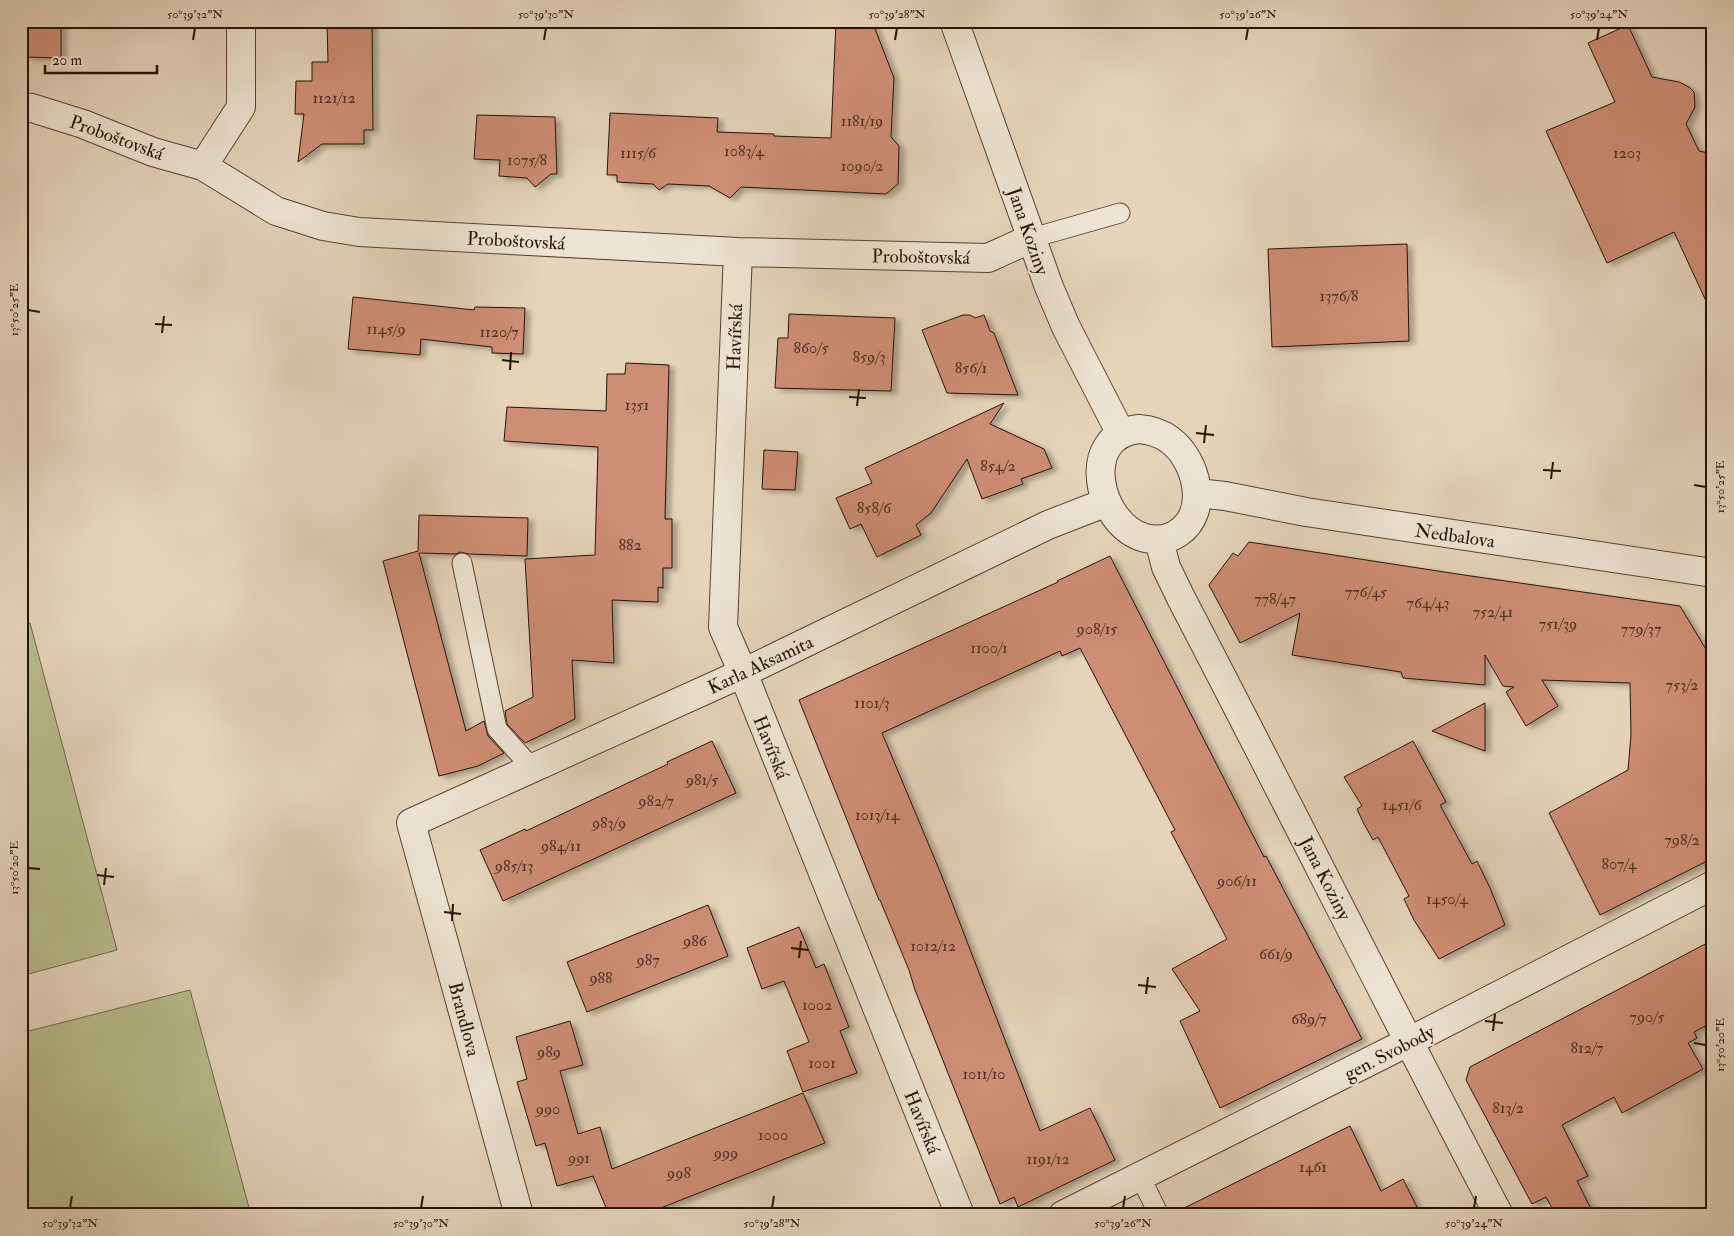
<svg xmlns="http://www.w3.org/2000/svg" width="1734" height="1236" font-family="'IM FELL Double Pica',serif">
  <defs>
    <filter id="shadow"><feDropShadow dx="5.5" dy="3" stdDeviation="2.5" flood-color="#0004"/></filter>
  </defs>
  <rect width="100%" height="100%" fill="#e5d4ba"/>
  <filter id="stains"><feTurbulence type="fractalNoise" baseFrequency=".004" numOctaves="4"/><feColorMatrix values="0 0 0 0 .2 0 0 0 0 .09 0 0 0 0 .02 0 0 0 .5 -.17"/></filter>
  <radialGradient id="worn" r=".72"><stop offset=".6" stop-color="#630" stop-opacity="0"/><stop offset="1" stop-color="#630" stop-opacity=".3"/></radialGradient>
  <!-- garden -->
  <path fill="#b8bc8d" stroke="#6f674a" d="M 30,623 L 117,950 L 21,976 L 21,625 Z
    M 190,990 L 251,1215 L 21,1215 L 21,1033 Z"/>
  <!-- building -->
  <path fill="#ce8d75" stroke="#261207" filter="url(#shadow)" d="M 25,21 L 61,21 L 61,58 L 25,57 Z
    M 327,21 L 372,21 L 373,130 L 364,130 L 364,144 L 322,144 L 298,162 L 304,114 L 295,114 L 296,81 L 312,81 L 312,62 L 328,62 Z
    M 836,21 L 872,21 L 894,78 L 891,137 L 899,146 L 898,184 L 886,194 L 741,187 L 730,198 L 709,186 L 668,184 L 659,190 L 653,184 L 617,182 L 617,175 L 607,175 L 610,113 L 718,118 L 717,132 L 774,134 L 774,136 L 831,138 Z
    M 1628,25 L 1652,77 L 1679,82 L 1689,87 L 1694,92 L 1695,107 L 1686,124 L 1699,151 L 1713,154 L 1713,316 L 1674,232 L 1607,263 L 1546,131 L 1615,102 L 1588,43 Z
    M 477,115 L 555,117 L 557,174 L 551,174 L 535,187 L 527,178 L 499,176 L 500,160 L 474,159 Z
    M 1407,244 L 1409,341 L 1272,347 L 1268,249 Z
    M 353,297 L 474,310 L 475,307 L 525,308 L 523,354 L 492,353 L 492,347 L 421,339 L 420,355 L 348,349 Z
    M 789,314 L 895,318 L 891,391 L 775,388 L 778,338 L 788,338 Z
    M 963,315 L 970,315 L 975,318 L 984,315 L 990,331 L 994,333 L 1018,395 L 947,393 L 922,330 Z
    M 626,363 L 669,365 L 665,519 L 672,519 L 672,568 L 663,568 L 663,588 L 658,587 L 658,602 L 612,600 L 614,663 L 572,660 L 575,719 L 525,743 L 507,724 L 505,711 L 533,697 L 525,559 L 595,555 L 598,447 L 504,441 L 507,407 L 606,411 L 607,374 L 625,374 Z
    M 1004,403 L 990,424 L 1044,449 L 1052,468 L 1021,479 L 1023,484 L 982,499 L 967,459 L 931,513 L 916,525 L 921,535 L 877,557 L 861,524 L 850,529 L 836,498 L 872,483 L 865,468 Z
    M 764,450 L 798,452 L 795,490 L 762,489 Z
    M 419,515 L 528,518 L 527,556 L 469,554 L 460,552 L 456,554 L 419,553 L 466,731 L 484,721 L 488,736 L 504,753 L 478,766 L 439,776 L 383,561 L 418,551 Z
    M 1249,542 L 1464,575 L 1680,606 L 1713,661 L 1713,858 L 1600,915 L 1549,813 L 1628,770 L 1631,735 L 1630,683 L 1542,680 L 1558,706 L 1526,726 L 1506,692 L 1514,687 L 1503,686 L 1485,655 L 1485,685 L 1403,678 L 1401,672 L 1292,655 L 1300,613 L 1240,643 L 1209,585 L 1233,553 L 1238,556 Z
    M 1110,556 L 1264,857 L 1266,856 L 1362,1039 L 1220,1108 L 1180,1021 L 1200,1011 L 1172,969 L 1227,939 L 1171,832 L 1175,830 L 1080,648 L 1062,656 L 1060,651 L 882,733 L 941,874 L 1040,1131 L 1090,1108 L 1115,1160 L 1018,1207 L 1014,1197 L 1000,1204 L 915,990 L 909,970 L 880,900 L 879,900 L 799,700 L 1058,582 L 1057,581 Z
    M 1485,703 L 1485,751 L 1432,731 Z
    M 712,741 L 736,793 L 503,901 L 480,850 L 525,829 L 526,831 L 668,764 L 667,762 Z
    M 1413,741 L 1446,802 L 1440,805 L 1472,864 L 1477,861 L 1490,888 L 1505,925 L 1439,959 L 1414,920 L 1404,899 L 1409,896 L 1378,837 L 1373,840 L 1364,824 L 1357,809 L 1362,806 L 1344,777 Z
    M 708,905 L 728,956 L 587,1012 L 567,962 Z
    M 799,927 L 816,968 L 824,964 L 849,1027 L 840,1031 L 857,1073 L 803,1092 L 787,1051 L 809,1042 L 784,981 L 762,989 L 747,948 Z
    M 1713,940 L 1713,1022 L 1694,1032 L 1697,1038 L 1688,1043 L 1703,1069 L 1622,1113 L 1614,1097 L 1562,1125 L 1588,1176 L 1577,1181 L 1594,1215 L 1556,1215 L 1546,1197 L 1532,1204 L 1466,1080 L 1470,1067 Z
    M 570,1021 L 583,1065 L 560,1071 L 578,1134 L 600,1127 L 612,1169 L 803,1093 L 825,1143 L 643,1215 L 609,1215 L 593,1176 L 557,1186 L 545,1143 L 536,1146 L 517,1082 L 527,1079 L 516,1037 Z
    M 1350,1126 L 1381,1191 L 1403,1179 L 1421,1215 L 1170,1215 Z"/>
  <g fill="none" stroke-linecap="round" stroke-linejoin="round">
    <defs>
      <path id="service" d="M 1032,238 L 1120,213
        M 462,563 L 497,729 L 532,768
        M 1140,1176 L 1159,1215"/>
      <path id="minor" d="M 954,21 L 1049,287 L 1066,327 L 1121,434
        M 21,107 L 32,108 L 83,124 L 153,152 L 203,166 L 276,211 L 323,226 L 359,232 L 738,252 L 988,258 L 1032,238
        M 203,166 L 241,107 L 241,21
        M 738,252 L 723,627 L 743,673 L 960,1215
        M 1139,429 C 1151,430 1161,433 1170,440 C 1197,460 1210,512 1178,533 C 1168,540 1157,541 1145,538 C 1097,525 1078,435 1139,429 Z
        M 1197,493 L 1225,496 L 1306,512 L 1713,573
        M 1159,540 L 1166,567 L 1181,598 C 1288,803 1391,1010 1499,1215
        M 519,1215 L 411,823 L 743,673 L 1048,525 L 1107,502
        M 1063,1215 L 1408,1042 L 1713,885"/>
    </defs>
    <!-- service casing -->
    <use href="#service" stroke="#564234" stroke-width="21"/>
    <!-- minor casing -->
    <use href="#minor" stroke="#564234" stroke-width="30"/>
    <!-- service -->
    <use href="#service" stroke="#eee3d2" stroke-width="19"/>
    <!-- minor -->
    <use href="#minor" stroke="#eee3d2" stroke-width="28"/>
  </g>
  <!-- ticks -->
  <path fill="none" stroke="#261207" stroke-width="2" d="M 193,40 L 195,28M 544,40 L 546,28M 895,40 L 897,28M 1246,40 L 1248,28M 1597,40 L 1599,28M 28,310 L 40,312M 155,324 L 172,325M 162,333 L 164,316M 502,360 L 519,362M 510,370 L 511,352M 849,397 L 866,398M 857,406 L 859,389M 1196,433 L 1214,435M 1204,443 L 1206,425M 1543,470 L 1561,471M 1551,479 L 1553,462M 1694,485 L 1706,487M 28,868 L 40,869M 97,875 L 114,877M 104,885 L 106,868M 444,912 L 461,914M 452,921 L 453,904M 791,948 L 808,950M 799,958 L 801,941M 1138,985 L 1156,987M 1146,994 L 1148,977M 1485,1021 L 1503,1023M 1493,1031 L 1495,1014M 1694,1043 L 1706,1045M 70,1208 L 72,1196M 421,1208 L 423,1196M 772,1208 L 774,1196M 1123,1208 L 1125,1196M 1474,1208 L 1476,1196"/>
  <g text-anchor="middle" stroke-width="4.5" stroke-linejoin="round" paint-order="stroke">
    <!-- number labels -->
    <g font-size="16" fill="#503122">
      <text x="334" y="103">1121/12</text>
      <text x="862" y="126">1181/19</text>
      <text x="744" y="156">1083/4</text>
      <text x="638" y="158">1115/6</text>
      <text x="1627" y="158">1203</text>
      <text x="527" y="165">1075/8</text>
      <text x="862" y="171">1090/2</text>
      <text x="1339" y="301">1376/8</text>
      <text x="386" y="334">1145/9</text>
      <text x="499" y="337">1120/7</text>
      <text x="811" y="353">860/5</text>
      <text x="869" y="362">859/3</text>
      <text x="971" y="373">856/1</text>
      <text x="637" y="410">1351</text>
      <text x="998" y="471">854/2</text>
      <text x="874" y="513">858/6</text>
      <text x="630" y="550">882</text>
      <text x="1366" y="597">776/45</text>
      <text x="1275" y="604">778/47</text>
      <text x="1428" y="608">764/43</text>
      <text x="1493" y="617">752/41</text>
      <text x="1558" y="629">751/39</text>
      <text x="1097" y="634">908/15</text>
      <text x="1641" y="634">779/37</text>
      <text x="989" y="653">1100/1</text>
      <text x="1682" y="690">753/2</text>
      <text x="872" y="708">1101/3</text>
      <text x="702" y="785">981/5</text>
      <text x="656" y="806">982/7</text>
      <text x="1402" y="810">1451/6</text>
      <text x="877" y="820">1013/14</text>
      <text x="609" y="828">983/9</text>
      <text x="1682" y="845">798/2</text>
      <text x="561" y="851">984/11</text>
      <text x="1619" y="869">807/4</text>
      <text x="514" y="871">985/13</text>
      <text x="1237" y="886">906/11</text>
      <text x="1447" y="904">1450/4</text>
      <text x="695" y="946">986</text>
      <text x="933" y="951">1012/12</text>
      <text x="1276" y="959">661/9</text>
      <text x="648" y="965">987</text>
      <text x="601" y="983">988</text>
      <text x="817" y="1010">1002</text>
      <text x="1647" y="1022">790/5</text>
      <text x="1309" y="1024">689/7</text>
      <text x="1587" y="1053">812/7</text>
      <text x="549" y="1057">989</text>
      <text x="822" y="1068">1001</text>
      <text x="984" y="1079">1011/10</text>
      <text x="1508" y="1113">813/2</text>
      <text x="548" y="1114">990</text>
      <text x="773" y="1140">1000</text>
      <text x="726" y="1158">999</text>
      <text x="579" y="1163">991</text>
      <text x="1048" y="1164">1191/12</text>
      <text x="1313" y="1172">1461</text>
      <text x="679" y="1178">998</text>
    </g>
    <!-- street labels -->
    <g font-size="19" fill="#261207" stroke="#eee3d2">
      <text transform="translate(117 137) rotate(20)" y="7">Proboštovská</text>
      <text transform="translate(1029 231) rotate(71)" y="7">Jana Koziny</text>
      <text transform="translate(516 240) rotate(3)" y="7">Proboštovská</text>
      <text transform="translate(921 256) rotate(1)" y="7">Proboštovská</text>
      <text transform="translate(734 337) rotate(-88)" y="7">Havířská</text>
      <text transform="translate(1455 535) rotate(8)" y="7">Nedbalova</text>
      <text transform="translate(760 664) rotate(-25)" y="7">Karla Aksamita</text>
      <text transform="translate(772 747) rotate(68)" y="7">Havířská</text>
      <text transform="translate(1326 878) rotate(63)" y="7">Jana Koziny</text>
      <text transform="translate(465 1019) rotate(75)" y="7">Brandlova</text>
      <text transform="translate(1389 1052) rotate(-27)" y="7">gen. Svobody</text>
      <text transform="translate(923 1122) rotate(68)" y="7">Havířská</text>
    </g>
  </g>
  <!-- margin -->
  <rect width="1734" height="1236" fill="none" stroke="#e5d4ba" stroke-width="55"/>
  <!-- scale -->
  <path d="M45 65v8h112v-8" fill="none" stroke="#261207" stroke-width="2.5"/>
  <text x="52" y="65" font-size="15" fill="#261207" stroke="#eee3d2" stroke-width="4" paint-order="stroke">20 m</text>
  <rect x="28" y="28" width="1678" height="1180" fill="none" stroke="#261207" stroke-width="2"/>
  <g font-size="12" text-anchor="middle" fill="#261207">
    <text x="195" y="18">50°39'32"N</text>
    <text x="546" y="18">50°39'30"N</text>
    <text x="897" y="18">50°39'28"N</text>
    <text x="1248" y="18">50°39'26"N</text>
    <text x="1599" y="18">50°39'24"N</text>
    <text transform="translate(14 310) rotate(-90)" y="4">13°50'25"E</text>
    <text transform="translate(1720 487) rotate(-90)" y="4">13°50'25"E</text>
    <text transform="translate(14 868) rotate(-90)" y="4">13°50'20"E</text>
    <text transform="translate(1720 1045) rotate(-90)" y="4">13°50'20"E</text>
    <text x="70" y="1227">50°39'32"N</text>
    <text x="421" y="1227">50°39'30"N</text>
    <text x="772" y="1227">50°39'28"N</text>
    <text x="1123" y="1227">50°39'26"N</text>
    <text x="1474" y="1227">50°39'24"N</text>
  </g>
  <rect width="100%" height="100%" filter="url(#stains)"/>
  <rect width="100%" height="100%" fill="url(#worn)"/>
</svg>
